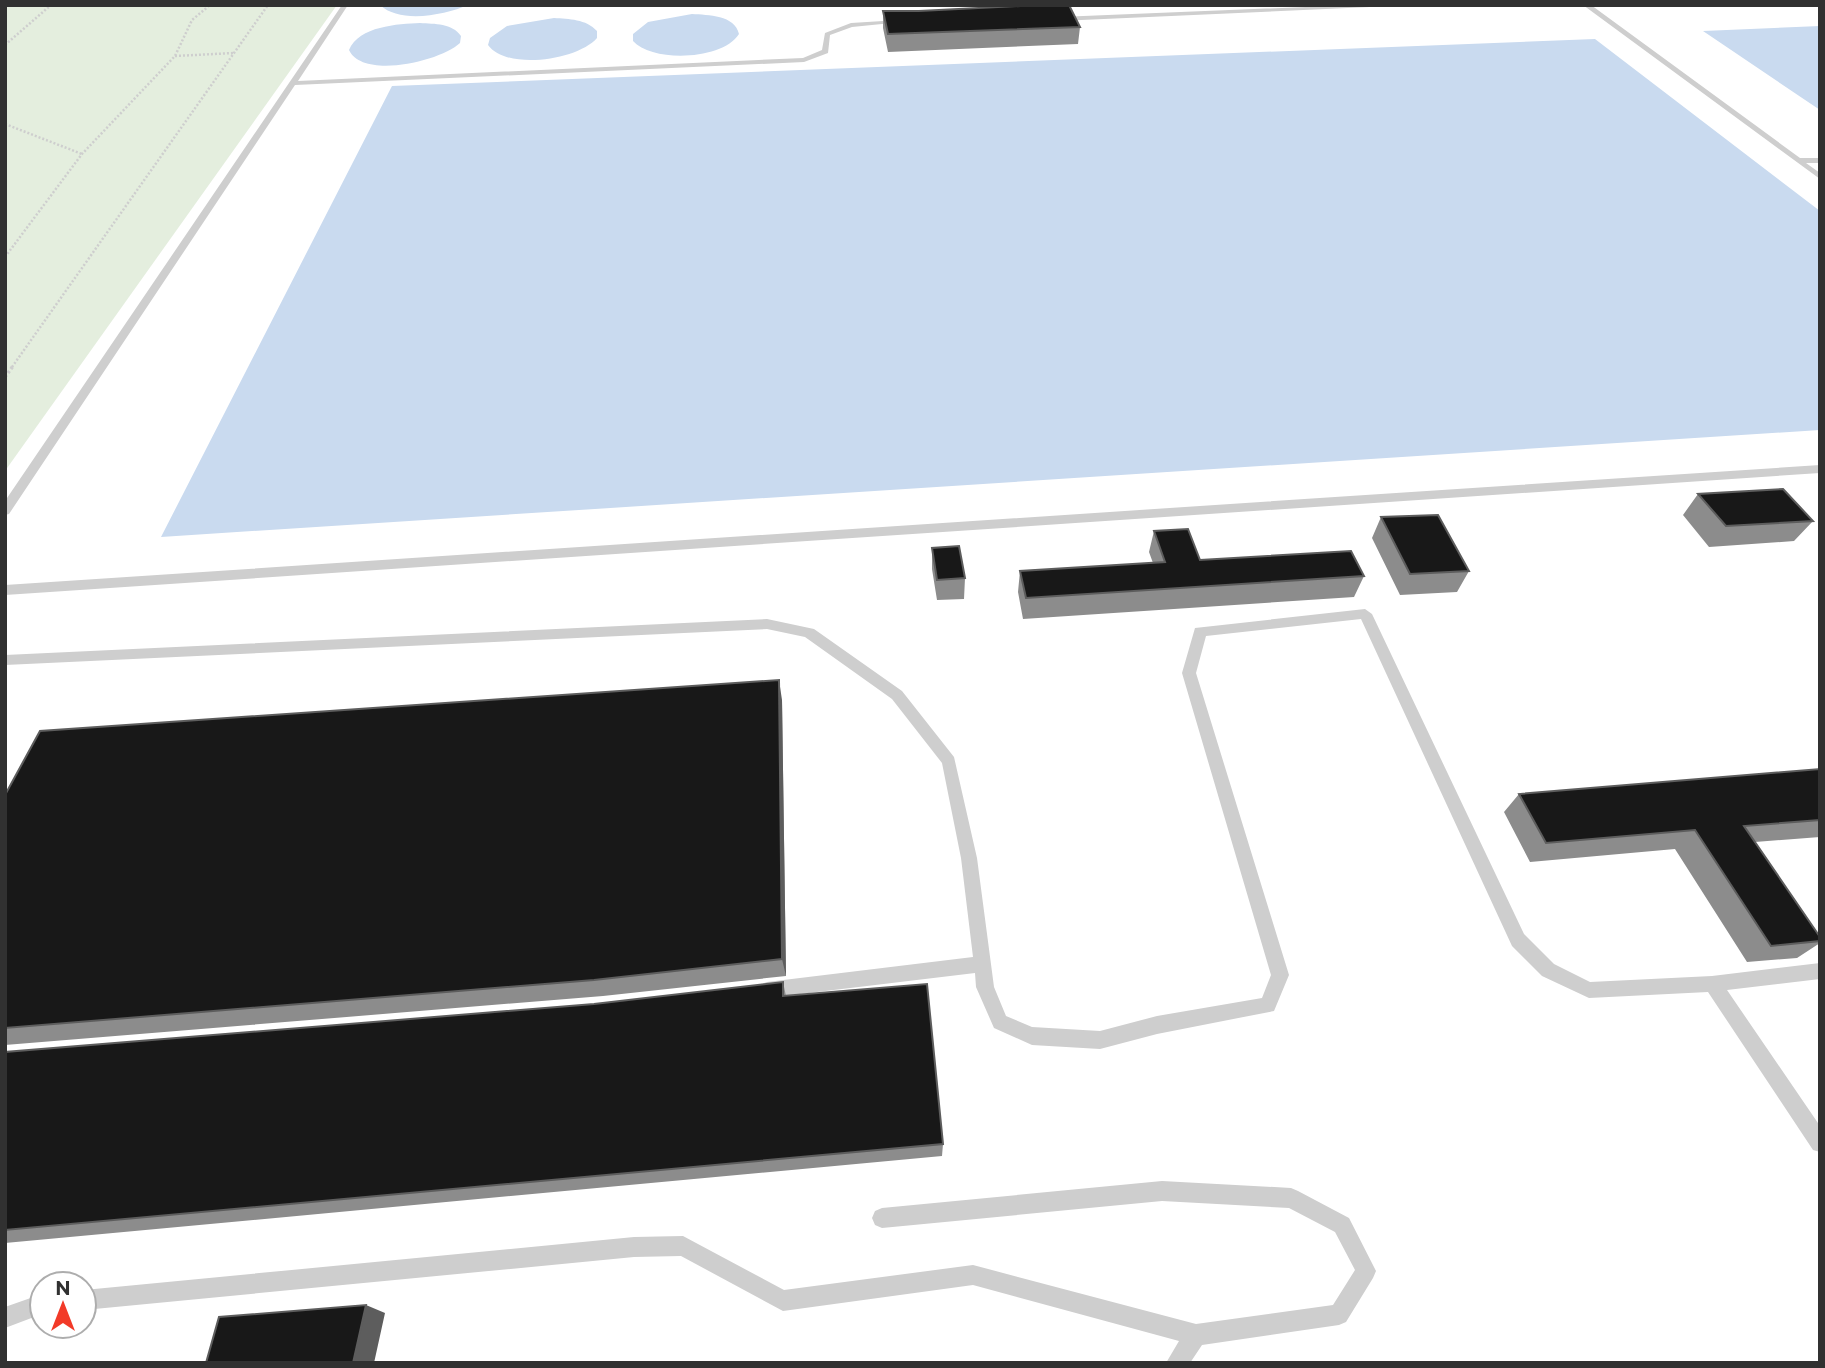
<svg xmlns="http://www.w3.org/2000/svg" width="1825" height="1368" font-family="Montserrat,sans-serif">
  <rect width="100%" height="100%" fill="#fff"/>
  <!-- green -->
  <path fill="#e4eede" d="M 5,5 L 337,5 L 5,471 Z"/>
  <!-- water -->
  <path fill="#c9daef" d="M 380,5 L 468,5 C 445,15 400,24 380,5 Z
    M 692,14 C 708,15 735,15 739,34 C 723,60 653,63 633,41 L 633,34 L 648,22 Z
    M 554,18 C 569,19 586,19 597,31 L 597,38 C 578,60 507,71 488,45 L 490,38 L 507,26 Z
    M 420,23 C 435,24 452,23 461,36 L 460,43 C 441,61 363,80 349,50 C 359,26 398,24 420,23 Z
    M 1820,26 L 1820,110 L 1703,31 Z
    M 1595,39 L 1820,211 L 1820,430 L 161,537 L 392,86 Z"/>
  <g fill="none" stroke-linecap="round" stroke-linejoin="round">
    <!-- path-far1 -->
    <path stroke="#cecece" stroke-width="2.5" stroke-dasharray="2 2" stroke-linecap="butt" d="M 5,45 L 51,5
      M 175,56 L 234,53
      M 5,124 L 82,154
      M 5,257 L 82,154 L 175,56 L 192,20 L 210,5
      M 12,367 L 268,5"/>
    <!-- path -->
    <path stroke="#cecece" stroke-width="3.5" stroke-dasharray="2.5 2.5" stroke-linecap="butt" d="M 5,377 L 13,366"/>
    <!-- service -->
    <path fill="#cecece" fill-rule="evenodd" d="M 342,5 L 348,5 L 298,81 L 803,58 L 822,50 L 825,33 L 851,23 L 899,20 L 902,22 L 852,27 L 830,35 L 828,53 L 804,62 L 295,85 L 9,514 L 5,515 L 5,501 Z
      M 1354,5 L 1414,5 L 1059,21 L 1056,19 L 1059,17 Z
      M 1583,5 L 1591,5 L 1800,158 L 1820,158 L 1820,163 L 1806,163 L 1820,173 L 1820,179 Z
      M 1820,465 L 1820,473 L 5,595 L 5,585 Z
      M 1365,609 L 1372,614 L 1524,934 L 1554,964 L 1590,982 L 1712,976 L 1820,963 L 1820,979 L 1727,990 L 1820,1126 L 1820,1152 L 1813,1150 L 1708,992 L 1589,998 L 1542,976 L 1512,946 L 1361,619 L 1206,636 L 1196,673 L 1289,975 L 1274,1011 L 1157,1034 L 1100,1049 L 1032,1045 L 994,1028 L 976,987 L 975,973 L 767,998 L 761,996 L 758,990 L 761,984 L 767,982 L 973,957 L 961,858 L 942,763 L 892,699 L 805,637 L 767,629 L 5,665 L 5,655 L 767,619 L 814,629 L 902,691 L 954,757 L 977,858 L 994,987 L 1006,1016 L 1032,1027 L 1100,1031 L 1157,1016 L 1262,998 L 1271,975 L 1182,673 L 1195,628 Z
      M 1162,1181 L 1291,1188 L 1298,1191 L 1349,1218 L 1376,1271 L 1373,1278 L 1346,1322 L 1339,1325 L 1202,1345 L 1190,1363 L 1166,1363 L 1179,1341 L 973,1285 L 783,1311 L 681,1256 L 634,1257 L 84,1310 L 84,1290 L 634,1237 L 683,1236 L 784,1290 L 973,1265 L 1196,1324 L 1333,1305 L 1355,1270 L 1335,1232 L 1289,1208 L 1162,1201 L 882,1228 L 875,1225 L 872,1218 L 875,1211 L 882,1208 Z
      M 42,1294 L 42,1314 L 5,1328 L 5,1307 Z"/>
  </g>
  <!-- wall -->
  <path fill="#8c8c8c" d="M 883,11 L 1080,27 L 1078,44 L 888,52 L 883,28 Z
    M 1698,494 L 1813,521 L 1794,541 L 1709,547 L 1683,515 Z
    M 1381,517 L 1469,571 L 1457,592 L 1400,595 L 1372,538 Z
    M 1154,531 L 1200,560 L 1364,576 L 1354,597 L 1023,619 L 1018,592 L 1020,571 L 1153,563 L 1149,552 Z
    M 932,548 L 965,578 L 964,599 L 937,600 L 932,569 Z
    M 782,700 L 786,976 L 603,996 L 5,1045 L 5,795 Z
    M 1820,769 L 1820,837 L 1755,842 L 1820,937 L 1820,943 L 1797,958 L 1747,962 L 1675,849 L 1530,862 L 1504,812 L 1519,794 Z
    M 783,982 L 786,996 L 943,1144 L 942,1156 L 5,1243 L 5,1052 L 594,1004 Z"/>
  <!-- shaded-wall -->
  <path fill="#5d5d5d" d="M 779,680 L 782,700 L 786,976 L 782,959 Z
    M 366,1305 L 385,1313 L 374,1363 L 353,1363 Z"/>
  <!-- building -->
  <path fill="#181818" stroke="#5d5d5d" stroke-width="2" d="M 1040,5 L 1069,5 L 1080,27 L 888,34 L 883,11 L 919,11 Z
    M 1783,489 L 1813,521 L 1726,526 L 1698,494 Z
    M 1438,515 L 1469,571 L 1410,574 L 1381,517 Z
    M 1188,529 L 1200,560 L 1351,551 L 1364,576 L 1026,598 L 1020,571 L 1165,562 L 1154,531 Z
    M 959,546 L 965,578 L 937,580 L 932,548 Z
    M 779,680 L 782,959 L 594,980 L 5,1028 L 5,795 L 40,731 Z
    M 1820,769 L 1820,820 L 1744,826 L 1820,937 L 1820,941 L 1771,946 L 1695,830 L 1546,843 L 1519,794 Z
    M 783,982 L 783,996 L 927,984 L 943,1144 L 5,1230 L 5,1052 L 594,1004 Z
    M 366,1305 L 353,1363 L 206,1363 L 219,1317 Z"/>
  <!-- border -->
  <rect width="1825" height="1368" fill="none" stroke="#313131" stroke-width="14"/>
  <!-- north arrow -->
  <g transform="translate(63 1305)"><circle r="33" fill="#ffffff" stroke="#adadad" stroke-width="2"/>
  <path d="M0-5L12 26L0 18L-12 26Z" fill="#f23a28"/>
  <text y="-10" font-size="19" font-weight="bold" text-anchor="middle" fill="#313131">N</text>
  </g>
</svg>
